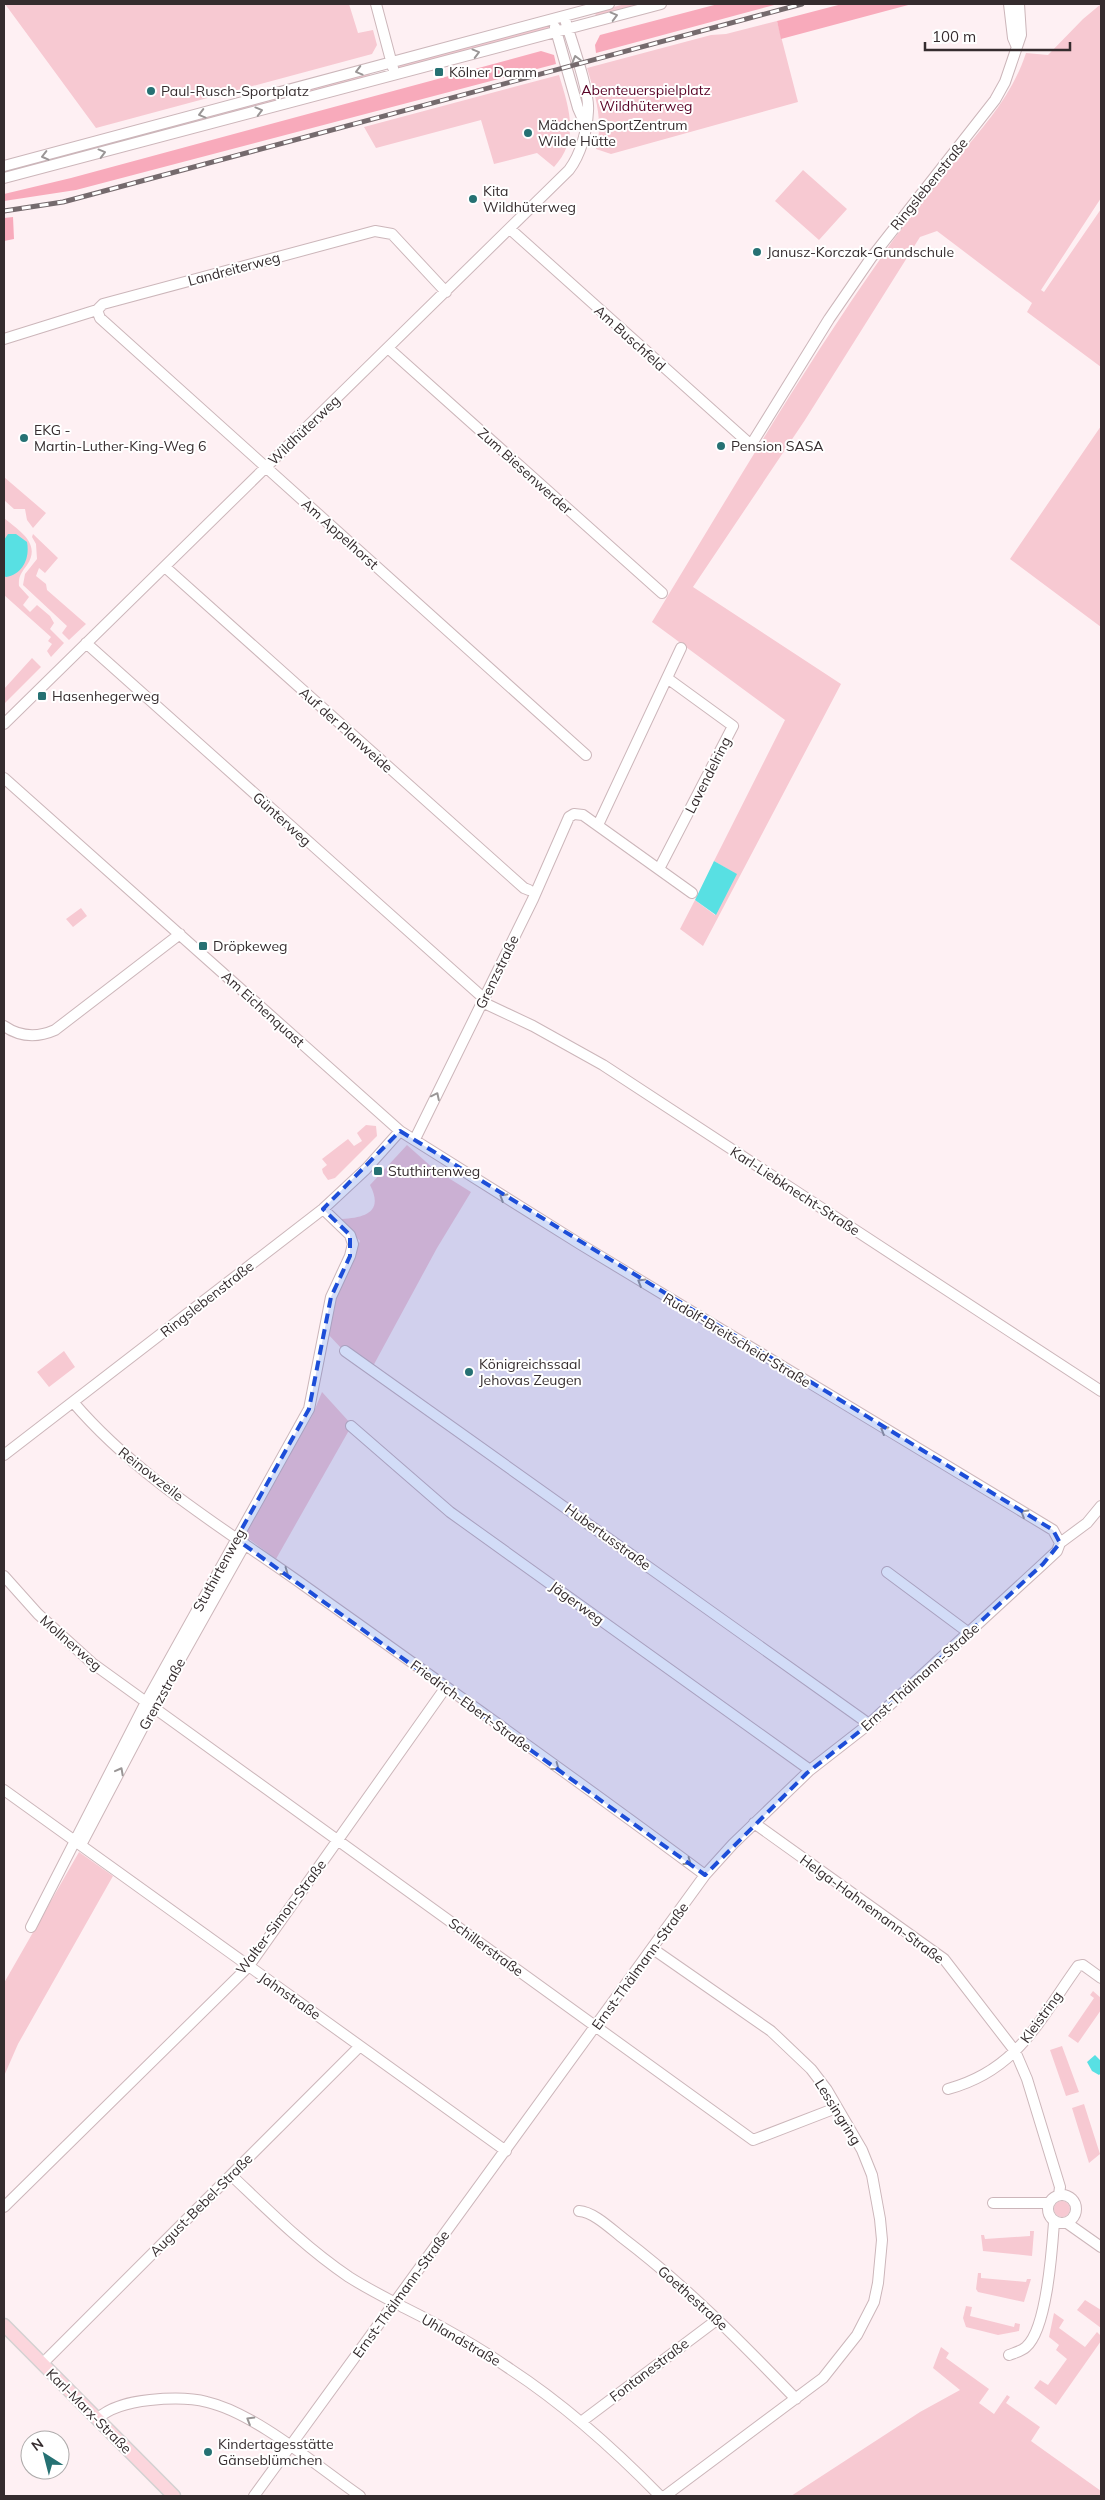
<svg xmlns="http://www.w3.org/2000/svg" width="1105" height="2500" font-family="Mulish,sans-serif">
  <rect width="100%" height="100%" fill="#fef0f3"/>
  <!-- green -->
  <path fill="#f7c9d2" d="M 5,4 L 349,4 L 358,33 L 373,30 L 377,45 L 372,54 L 96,128 Z
    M 625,4 L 646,4 L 596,17 L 595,12 Z
    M 1101,4 L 1101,198 L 1041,290 L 1044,292 L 1101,209 L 1101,367 L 1027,312 L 1032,303 L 937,231 L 920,237 L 805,420 L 693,587 L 841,684 L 703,946 L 680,929 L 695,900 L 715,915 L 736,874 L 714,861 L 785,720 L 652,622 C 727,499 800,373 883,255 C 906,220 933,189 959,156 C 986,124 1013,93 1026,53 L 1048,55 L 1083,19 Z
    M 777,21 L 798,102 L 611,154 L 596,149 C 604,121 595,95 587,68 L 711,35 L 726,34 Z
    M 548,25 L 550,29 L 399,69 L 398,66 Z
    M 369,72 L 371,78 L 4,175 L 4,170 Z
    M 559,75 C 569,108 580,139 554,167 L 537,153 L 494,164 L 481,120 L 376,148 L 364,127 Z
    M 803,170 L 847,209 L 819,240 L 775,201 Z
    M 1101,426 L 1101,627 L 1010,559 Z
    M 4,477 L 46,513 L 33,528 L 27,520 L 25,509 L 14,509 L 4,500 Z
    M 4,518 C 18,530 42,543 27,565 C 22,572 18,576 19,586 L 29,597 L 23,605 L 30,612 L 37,605 L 50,616 L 54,623 L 50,629 L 64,643 L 51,657 L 47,651 L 52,644 L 48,641 L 51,637 L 4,595 Z
    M 33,534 L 58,558 L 45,573 L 39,568 L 36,576 L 46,584 L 47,590 L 86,624 L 69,640 L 62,633 L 67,626 L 23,585 L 25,574 L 37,559 L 36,544 L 32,537 Z
    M 32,658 L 41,667 L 4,704 L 4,689 Z
    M 81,908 L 87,916 L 73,927 L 66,919 Z
    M 366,1125 L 376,1126 L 377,1136 L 335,1178 L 328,1180 L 323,1173 L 322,1169 L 327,1165 L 322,1159 L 348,1139 L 354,1146 L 362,1141 L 357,1133 Z
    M 407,1145 L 434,1169 L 471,1192 L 437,1248 L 372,1368 L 342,1349 L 326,1332 L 332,1303 L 360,1241 L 342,1223 L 342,1219 C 365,1218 384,1212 370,1185 Z
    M 64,1351 L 75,1367 L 49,1387 L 37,1372 Z
    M 322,1392 L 352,1425 L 276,1559 L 242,1534 L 312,1416 Z
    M 79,1852 L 113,1876 L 18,2044 L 4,2076 L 4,1983 Z
    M 1093,1991 L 1101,1998 L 1101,2010 L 1078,2043 L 1068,2036 L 1094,1998 L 1090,1995 Z
    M 1062,2046 L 1079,2092 L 1066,2096 L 1050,2050 Z
    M 1084,2104 L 1100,2154 L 1089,2163 L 1072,2108 Z
    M1054 2209a8 8 0 1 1 16 0a8 8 0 1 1-16 0Z
    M 1030,2231 L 1034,2231 L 1032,2256 L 983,2251 L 981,2235 L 984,2235 L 985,2239 L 1030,2236 Z
    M 978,2273 L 981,2273 L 981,2278 L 1026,2282 L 1027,2279 L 1031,2279 L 1024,2302 L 978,2292 L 976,2289 Z
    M 1085,2300 L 1101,2310 L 1101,2328 L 1077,2310 Z
    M 966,2306 L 972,2307 L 970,2316 L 1014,2327 L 1015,2323 L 1020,2324 L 1019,2331 L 998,2335 L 966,2327 L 963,2318 Z
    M 1054,2313 L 1064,2320 L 1059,2328 L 1085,2347 L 1097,2332 L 1101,2336 L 1101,2341 L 1056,2405 L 1034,2388 L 1040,2380 L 1048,2385 L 1067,2359 L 1056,2350 L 1059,2345 L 1049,2337 Z
    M 941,2347 L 949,2353 L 946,2358 L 989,2389 L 979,2403 L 994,2414 L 1007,2395 L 1010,2397 L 1006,2403 L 1040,2427 L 1031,2441 L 1101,2491 L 1101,2496 L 791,2496 L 920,2412 L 960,2390 L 933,2368 Z"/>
  <!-- forest -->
  <path fill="#f8aabb" d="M 718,4 L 778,4 L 596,53 L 595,45 L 600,35 Z
    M 842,4 L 912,4 L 781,39 L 777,21 Z
    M 541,51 L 554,55 L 556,64 L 76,190 L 4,201 L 4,194 L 71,178 Z
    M 13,217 L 14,239 L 4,241 L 4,218 Z"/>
  <!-- water -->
  <path fill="#58e0e3" d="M 8,534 L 16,534 L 27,542 C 30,558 23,574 6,577 L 4,576 L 4,540 Z
    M 714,861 L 737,874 L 716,915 L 695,900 Z
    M 1095,2055 L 1101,2061 L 1101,2073 L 1099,2075 L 1092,2071 L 1087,2062 Z"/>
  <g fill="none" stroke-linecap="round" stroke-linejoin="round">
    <defs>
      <path id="minor" d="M 376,4 L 393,68
        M 1009,4 L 1013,38 L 1016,45
        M 555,27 L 578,108 L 585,124
        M 4,166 L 609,4
        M 4,178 L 661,4
        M 510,229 L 751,445 L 829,319 L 871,258 L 995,100 L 1005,82 L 1021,35 L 1019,4
        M 97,310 L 100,318 L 586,755
        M 4,339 L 97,310 L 103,304 L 375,231 L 392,234 L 446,292
        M 388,348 L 662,593
        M 165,567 L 524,888 L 529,890
        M 86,643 L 479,994
        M 4,724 L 569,170 C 581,154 587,131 588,111 C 590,91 570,37 564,16
        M 4,778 L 400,1131 L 580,1244 L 1053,1530 L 1060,1543
        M 598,825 L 681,648
        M 659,869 L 733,726 L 667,678
        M 482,1002 L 533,1026 L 603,1065 L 1101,1391
        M 4,1026 C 20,1037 37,1038 55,1030 L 180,934
        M 415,1139 L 533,899 L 569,817 L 574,814 L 583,815 L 692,893
        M 345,1351 L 869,1724
        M 73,1402 C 136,1476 223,1528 302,1584 C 437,1680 572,1776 705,1875
        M 351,1426 L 450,1512 L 810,1770
        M 4,1455 L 323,1209 L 366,1169 L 400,1131
        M 887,1572 L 969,1633
        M 4,1576 L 38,1614 L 92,1663 L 753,2140 L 836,2108
        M 4,1790 L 506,2151
        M 754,1823 L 944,1959 L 1015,2051 L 1027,2079 L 1060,2187 L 1059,2195
        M 81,1845 L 153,1708 L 245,1544
        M 31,1927 L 146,1702 L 309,1409 L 331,1297 L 350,1256 L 353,1244 L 350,1235 L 323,1209
        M 653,1949 L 771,2031 L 811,2069 L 827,2090 L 862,2150 L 872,2175 L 880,2219 L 882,2240 L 878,2283 L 874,2302 L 857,2335 L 823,2378 L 665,2496
        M 948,2089 C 1018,2070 1039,2020 1078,1966 L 1083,1965 L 1101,1978
        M 232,2176 C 269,2211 306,2248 349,2277 C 368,2289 386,2298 405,2308 C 441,2326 477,2346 510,2369 C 565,2405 614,2449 660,2496
        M1048 2209a14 14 0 1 1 28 0a14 14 0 1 1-28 0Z
        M 993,2203 L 1049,2203
        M 4,2207 L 248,1967 L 446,1687
        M 579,2211 C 594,2212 611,2229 624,2239 C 687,2287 741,2342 796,2399
        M 1067,2223 L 1101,2247
        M 1009,2355 C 1014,2353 1022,2351 1026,2347 C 1047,2329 1052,2250 1054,2222
        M 42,2364 L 360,2046
        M 97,2419 C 111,2406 131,2402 150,2400 C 169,2398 188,2397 207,2402 C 255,2413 318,2467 360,2496
        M 581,2422 L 718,2319
        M 254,2496 L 705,1875 L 733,1844 L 810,1770 L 869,1724 L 1043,1564 L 1057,1551 L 1060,1543 L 1087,1523 L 1101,1506"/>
      <path id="major" d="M 4,2325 L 174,2496"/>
    </defs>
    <!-- minor casing -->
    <use href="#minor" stroke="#ccb6ba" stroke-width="12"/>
    <!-- major casing -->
    <use href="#major" stroke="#d3d1d1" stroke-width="15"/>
    <!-- minor -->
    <use href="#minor" stroke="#fff" stroke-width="10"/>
    <!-- major -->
    <use href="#major" stroke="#fcd6dd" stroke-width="12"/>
    <defs>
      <path id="rail" d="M 4,211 L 63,202 L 802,4"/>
    </defs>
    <!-- rail casing -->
    <use href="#rail" stroke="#756a6d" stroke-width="5"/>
    <!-- rail -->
    <use href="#rail" stroke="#fff" stroke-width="3" stroke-dasharray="9" stroke-linecap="butt"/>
  </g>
  <!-- one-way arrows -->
  <defs><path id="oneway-chevron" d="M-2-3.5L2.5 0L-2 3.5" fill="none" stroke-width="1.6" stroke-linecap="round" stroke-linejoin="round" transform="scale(1.25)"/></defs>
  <g stroke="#9a9696">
    <use href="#oneway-chevron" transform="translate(614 16) rotate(-15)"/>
    <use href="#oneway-chevron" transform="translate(476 53) rotate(-15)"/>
    <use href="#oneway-chevron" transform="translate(576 59) rotate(-105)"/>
    <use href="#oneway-chevron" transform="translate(359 71) rotate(165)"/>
    <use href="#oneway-chevron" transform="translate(259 111) rotate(-15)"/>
    <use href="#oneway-chevron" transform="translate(202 114) rotate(165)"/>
    <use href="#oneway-chevron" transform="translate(102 153) rotate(-15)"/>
    <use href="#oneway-chevron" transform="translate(45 156) rotate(166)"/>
    <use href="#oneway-chevron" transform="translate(436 1096) rotate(-64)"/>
    <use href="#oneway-chevron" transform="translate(503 1197) rotate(-148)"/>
    <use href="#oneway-chevron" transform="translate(641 1282) rotate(-149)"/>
    <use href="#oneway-chevron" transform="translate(884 1430) rotate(-149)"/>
    <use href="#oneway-chevron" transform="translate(1024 1513) rotate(-149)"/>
    <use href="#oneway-chevron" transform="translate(285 1572) rotate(36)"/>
    <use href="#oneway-chevron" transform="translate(556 1767) rotate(36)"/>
    <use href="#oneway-chevron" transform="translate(120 1771) rotate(-62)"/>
    <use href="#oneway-chevron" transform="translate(688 1862) rotate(36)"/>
    <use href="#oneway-chevron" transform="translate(250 2420) rotate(-149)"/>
  </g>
  <!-- marked area -->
  <path fill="#1d4ed8" fill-opacity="0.2" stroke="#1d4ed8" stroke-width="4" stroke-dasharray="10 6" stroke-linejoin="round" d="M 400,1131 L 1053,1530 L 1060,1543 L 1043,1564 L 869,1724 L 807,1773 L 705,1875 L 236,1539 L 309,1409 L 331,1297 L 350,1256 L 350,1235 L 323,1209 Z"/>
  <!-- markers -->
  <g fill="#267173" stroke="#fff" stroke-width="2">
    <rect x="434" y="67" width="10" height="10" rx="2.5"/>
    <circle cx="151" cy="91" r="5"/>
    <circle cx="528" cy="133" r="5"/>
    <circle cx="473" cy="199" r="5"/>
    <circle cx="757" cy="252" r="5"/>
    <circle cx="24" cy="438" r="5"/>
    <circle cx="721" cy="446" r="5"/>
    <rect x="37" y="691" width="10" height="10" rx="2.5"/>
    <rect x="198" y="941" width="10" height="10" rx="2.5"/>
    <rect x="373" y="1166" width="10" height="10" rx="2.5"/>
    <circle cx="469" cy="1372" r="5"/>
    <circle cx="208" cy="2452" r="5"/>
  </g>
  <g text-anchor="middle" stroke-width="4" stroke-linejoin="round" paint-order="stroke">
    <!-- poi labels -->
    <g font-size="14" fill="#352c2e" stroke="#fff" text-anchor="start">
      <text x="449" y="77">Kölner Damm</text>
      <text x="161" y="96">Paul-Rusch-Sportplatz</text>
      <text x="538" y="130">MädchenSportZentrum<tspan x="538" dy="16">Wilde Hütte</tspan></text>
      <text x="483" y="196">Kita<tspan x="483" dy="16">Wildhüterweg</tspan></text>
      <text x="767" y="257">Janusz-Korczak-Grundschule</text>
      <text x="34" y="435">EKG -<tspan x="34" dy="16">Martin-Luther-King-Weg 6</tspan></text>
      <text x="731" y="451">Pension SASA</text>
      <text x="52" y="701">Hasenhegerweg</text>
      <text x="213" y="951">Dröpkeweg</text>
      <text x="388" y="1176">Stuthirtenweg</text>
      <text x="479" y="1369">Königreichssaal<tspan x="479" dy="16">Jehovas Zeugen</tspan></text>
      <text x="218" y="2449">Kindertagesstätte<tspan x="218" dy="16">Gänseblümchen</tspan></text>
    </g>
    <!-- park labels -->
    <g font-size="14" fill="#590326" stroke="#fff">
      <text x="646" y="95">Abenteuerspielplatz<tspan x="646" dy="16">Wildhüterweg</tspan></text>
    </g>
    <!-- street labels -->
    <g font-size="14" fill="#352c2e" stroke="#fff">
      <text transform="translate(929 184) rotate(-51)" y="5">Ringslebenstraße</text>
      <text transform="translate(234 269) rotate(-15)" y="5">Landreiterweg</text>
      <text transform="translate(630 338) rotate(42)" y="5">Am Buschfeld</text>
      <text transform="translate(304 430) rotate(-44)" y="5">Wildhüterweg</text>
      <text transform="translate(525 471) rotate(42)" y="5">Zum Biesenwerder</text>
      <text transform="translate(340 534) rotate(42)" y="5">Am Appelhorst</text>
      <text transform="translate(346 730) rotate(42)" y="5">Auf der Planweide</text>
      <text transform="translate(708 775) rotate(-63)" y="5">Lavendelring</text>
      <text transform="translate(282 819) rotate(42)" y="5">Günterweg</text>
      <text transform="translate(497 972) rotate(-64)" y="5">Grenzstraße</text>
      <text transform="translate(263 1009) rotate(42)" y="5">Am Eichenquast</text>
      <text transform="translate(795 1191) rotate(33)" y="5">Karl-Liebknecht-Straße</text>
      <text transform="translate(207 1299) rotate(-38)" y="5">Ringslebenstraße</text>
      <text transform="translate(737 1340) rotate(31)" y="5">Rudolf-Breitscheid-Straße</text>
      <text transform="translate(151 1474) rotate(38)" y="5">Reinowzeile</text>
      <text transform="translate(608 1537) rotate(36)" y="5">Hubertusstraße</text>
      <text transform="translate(219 1570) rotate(-61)" y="5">Stuthirtenweg</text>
      <text transform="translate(577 1603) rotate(36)" y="5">Jägerweg</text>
      <text transform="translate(71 1643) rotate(41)" y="5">Mollnerweg</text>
      <text transform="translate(920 1677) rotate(-42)" y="5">Ernst-Thälmann-Straße</text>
      <text transform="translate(162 1694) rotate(-61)" y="5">Grenzstraße</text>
      <text transform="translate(471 1706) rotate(36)" y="5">Friedrich-Ebert-Straße</text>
      <text transform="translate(872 1909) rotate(36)" y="5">Helga-Hahnemann-Straße</text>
      <text transform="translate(281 1917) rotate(-53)" y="5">Walter-Simon-Straße</text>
      <text transform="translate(486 1947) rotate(36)" y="5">Schillerstraße</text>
      <text transform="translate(640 1966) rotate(-54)" y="5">Ernst-Thälmann-Straße</text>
      <text transform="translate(290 1996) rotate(35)" y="5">Jahnstraße</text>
      <text transform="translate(1041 2017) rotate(-54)" y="5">Kleistring</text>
      <text transform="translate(838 2112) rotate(58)" y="5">Lessingring</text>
      <text transform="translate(201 2205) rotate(-45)" y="5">August-Bebel-Straße</text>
      <text transform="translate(401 2294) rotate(-54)" y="5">Ernst-Thälmann-Straße</text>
      <text transform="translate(693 2298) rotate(42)" y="5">Goethestraße</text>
      <text transform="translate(461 2340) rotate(30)" y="5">Uhlandstraße</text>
      <text transform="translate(649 2370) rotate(-37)" y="5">Fontanestraße</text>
      <text transform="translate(89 2411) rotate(45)" y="5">Karl-Marx-Straße</text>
    </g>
  </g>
  <!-- border -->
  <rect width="1105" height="2500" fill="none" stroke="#352c2e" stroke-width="10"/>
  <!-- north arrow -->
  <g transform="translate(45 2455) rotate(324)"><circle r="24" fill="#ffffff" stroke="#aeabab"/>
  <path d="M0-4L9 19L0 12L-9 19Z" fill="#267173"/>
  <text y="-8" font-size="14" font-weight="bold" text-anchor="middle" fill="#352c2e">N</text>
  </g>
  <!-- scale -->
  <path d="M925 42v8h145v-8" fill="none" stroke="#352c2e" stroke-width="2.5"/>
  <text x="932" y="42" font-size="15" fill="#352c2e" stroke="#ffffff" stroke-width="4" paint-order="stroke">100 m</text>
</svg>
